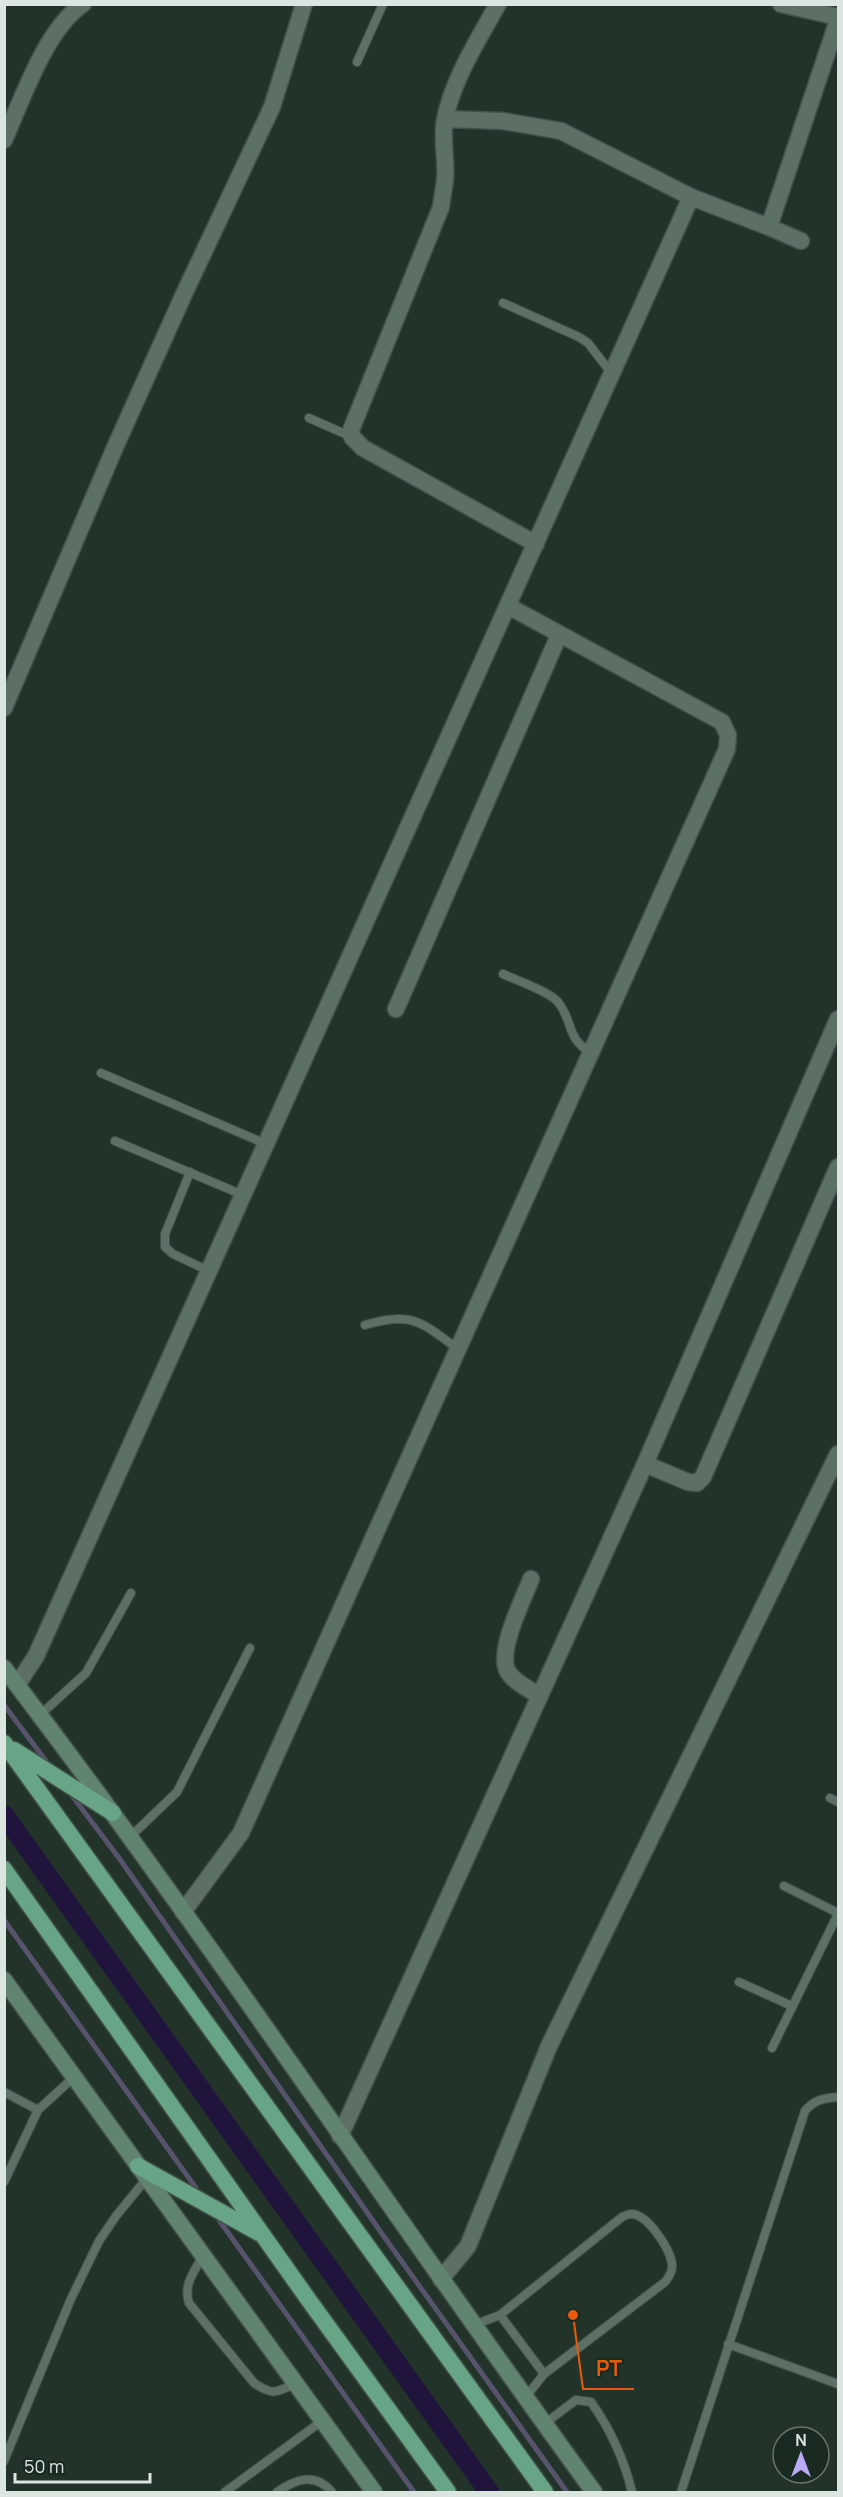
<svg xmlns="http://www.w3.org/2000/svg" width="843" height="2497" font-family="Manrope,sans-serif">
  <rect width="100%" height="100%" fill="#22342a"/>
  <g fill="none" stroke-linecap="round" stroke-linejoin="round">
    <!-- stream -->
    <path stroke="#58536d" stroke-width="5" d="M 4,1705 L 46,1761
      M 73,1797 L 119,1858 L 385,2238 L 567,2492
      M 4,1920 L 196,2188
      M 219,2220 L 414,2492"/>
    <!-- canal -->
    <path stroke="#20143c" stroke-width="20" d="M 4,1815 L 489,2492"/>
    <defs>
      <path id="service" d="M 357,62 L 383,4
        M 503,303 L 579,337 L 588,343 L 612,374
        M 309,418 L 352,437
        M 503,974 C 516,980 550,992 558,1002 C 574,1022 565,1037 591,1053
        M 101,1073 L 266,1144
        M 115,1141 L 243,1195
        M 190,1172 L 165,1234 L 165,1247 L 173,1254 L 209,1271
        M 365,1325 C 412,1311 421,1322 458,1349
        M 40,1715 L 86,1673 L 131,1593
        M 830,1798 L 838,1802
        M 130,1837 L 177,1792 L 250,1648
        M 784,1886 L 838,1913
        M 739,1982 L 792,2006
        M 772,2048 L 838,1914
        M 4,2092 L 38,2110
        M 4,2182 L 38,2110 L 74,2077
        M 201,2253 L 202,2257 C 194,2272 183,2285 189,2303 L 254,2383 C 273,2396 276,2392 295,2384
        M 500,2315 L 544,2374
        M 474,2325 L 500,2315 L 622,2217 C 625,2216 628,2214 631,2214 C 648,2214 670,2249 672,2264 C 673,2271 669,2277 665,2282 L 544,2374 L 525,2398
        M 728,2344 L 838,2384
        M 544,2424 L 576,2400 L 591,2402 C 611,2430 624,2459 632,2492
        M 4,2461 L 70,2301 L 99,2241 L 116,2216 L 147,2178
        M 225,2492 L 322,2421
        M 277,2492 C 296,2479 315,2472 332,2492
        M 681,2492 L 805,2111 C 814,2100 824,2098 838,2097"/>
      <path id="minor" d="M 498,4 C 478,40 453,79 445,119 C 441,139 447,160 445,180 C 444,189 442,198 441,207 L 351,430 L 352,437 L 363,448 L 536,544
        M 781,4 L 838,17
        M 445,119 L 503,121 L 561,131 L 691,197
        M 4,140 C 23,98 45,30 83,4
        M 769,227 L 801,241
        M 4,708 L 116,445 L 184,294 L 272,107 L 304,4
        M 396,1009 L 559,635
        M 645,1464 L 838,1019
        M 531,1579 C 523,1600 498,1649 507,1670 C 512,1681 530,1690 540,1696
        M 19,1682 L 36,1656 L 691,197 L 769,227 L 838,20
        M 183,1912 L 241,1833 L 727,749 L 728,735 L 722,722 L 508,606
        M 340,2136 L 645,1464 L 688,1482 L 697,1483 L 703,1477 L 838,1167
        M 441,2279 L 468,2246 L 549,2046 L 838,1454"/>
      <path id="secondary" d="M 4,1668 C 210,1937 395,2220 594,2492
        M 4,1980 L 374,2492"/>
      <path id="trunk" d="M 4,1743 L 545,2492
        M 14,1750 L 113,1813
        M 4,1869 L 308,2299 L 448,2492
        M 138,2166 L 259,2233"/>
    </defs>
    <!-- service casing -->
    <use href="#service" stroke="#405048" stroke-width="10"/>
    <!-- minor casing -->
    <use href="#minor" stroke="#405048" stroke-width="19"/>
    <!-- secondary casing -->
    <use href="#secondary" stroke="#405048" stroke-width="19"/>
    <!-- trunk casing -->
    <use href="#trunk" stroke="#405048" stroke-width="19"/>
    <!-- service -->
    <use href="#service" stroke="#5d7065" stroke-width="8"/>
    <!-- minor -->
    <use href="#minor" stroke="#5d7065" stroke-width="16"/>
    <!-- secondary -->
    <use href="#secondary" stroke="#618471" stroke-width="16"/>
    <!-- trunk -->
    <use href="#trunk" stroke="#68a586" stroke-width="16"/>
  </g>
  <!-- callouts -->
  <path fill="none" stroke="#e8590c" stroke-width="2" d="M573 2315L583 2389H634"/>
  <circle fill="#e8590c" stroke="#192a21" stroke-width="2" cx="573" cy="2315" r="6"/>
  <g font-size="21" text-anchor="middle" font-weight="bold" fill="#e8590c" stroke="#192a21" stroke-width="4.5" stroke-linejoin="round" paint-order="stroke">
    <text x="609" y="2376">PT</text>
  </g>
  <!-- border -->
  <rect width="843" height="2497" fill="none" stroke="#dbe6e0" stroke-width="12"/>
  <!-- north arrow -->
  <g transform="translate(801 2455)"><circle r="28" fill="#192a21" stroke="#67756d" stroke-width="1.5"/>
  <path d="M0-4.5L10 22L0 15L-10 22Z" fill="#bbaaf6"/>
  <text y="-9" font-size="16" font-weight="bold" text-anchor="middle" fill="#dbe6e0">N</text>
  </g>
  <!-- scale -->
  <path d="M15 2473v9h135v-9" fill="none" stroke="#dbe6e0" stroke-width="3"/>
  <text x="24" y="2473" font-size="18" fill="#dbe6e0" stroke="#192a21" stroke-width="4.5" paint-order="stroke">50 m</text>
</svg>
